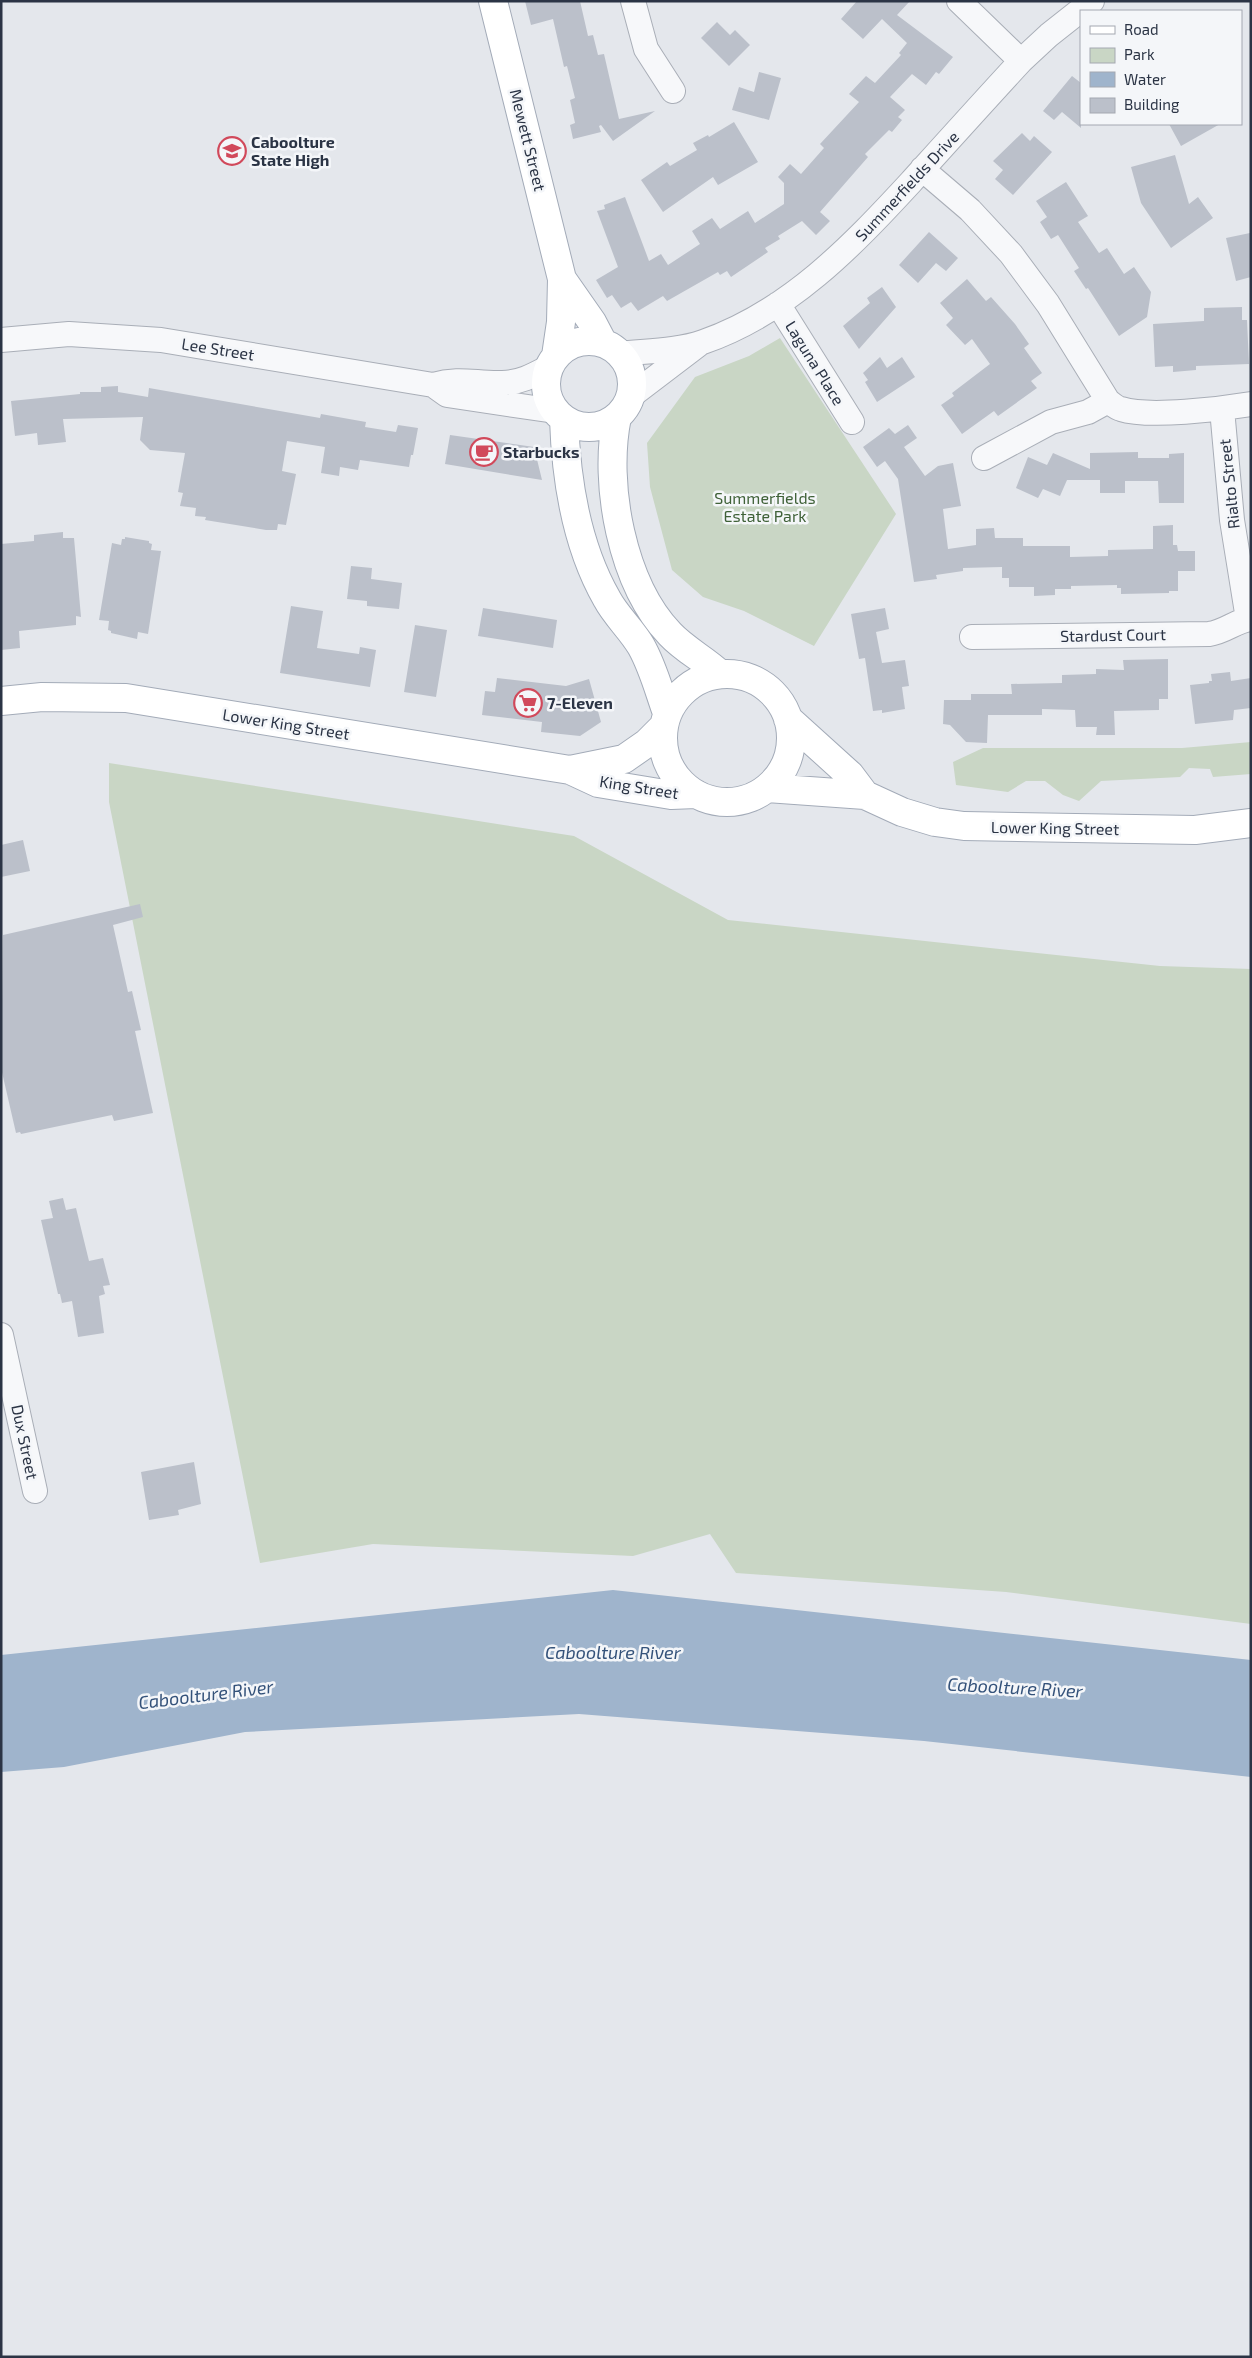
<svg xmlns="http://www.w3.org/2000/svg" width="1252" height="2358" font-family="'Exo 2',sans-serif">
  <rect width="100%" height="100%" fill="#e4e7ec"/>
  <!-- green -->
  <path fill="#c9d6c5" d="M 780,338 L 896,514 L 814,646 L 744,611 L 703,597 L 672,570 L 650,487 L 647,443 L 695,377 L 749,356 Z
    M 1251,742 L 1251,774 L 1213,777 L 1210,769 L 1189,768 L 1180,777 L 1101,781 L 1079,801 L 1063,795 L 1045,781 L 1026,781 L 1008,792 L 956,785 L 953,762 L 983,748 L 1182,748 Z
    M 109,763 L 574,836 L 728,920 L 1160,966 L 1251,969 L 1251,1624 L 1006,1592 L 736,1573 L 710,1534 L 633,1556 L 373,1544 L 260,1563 L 109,802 Z"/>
  <!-- water -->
  <path fill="#9fb4cc" d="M 613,1590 L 1251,1660 L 1251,1777 L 924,1741 L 579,1714 L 245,1732 L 64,1767 L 1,1772 L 1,1655 Z"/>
  <!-- building -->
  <path fill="#bbc0ca" d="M 525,1 L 580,1 L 588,36 L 593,35 L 598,55 L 604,54 L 619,119 L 655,111 L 613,141 L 601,125 L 599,126 L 601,132 L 573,139 L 570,125 L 575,123 L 570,100 L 575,98 L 567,66 L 564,67 L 553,19 L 531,25 Z
    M 857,1 L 910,1 L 897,15 L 953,57 L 939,74 L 936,72 L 926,85 L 912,74 L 890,97 L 905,110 L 898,117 L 902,120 L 892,132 L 889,130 L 865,154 L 868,157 L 820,212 L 830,221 L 816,235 L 802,221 L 778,236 L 780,239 L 765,248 L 768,252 L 731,277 L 727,271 L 720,275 L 718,272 L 667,301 L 663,296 L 638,311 L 631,302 L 621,308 L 612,295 L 607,298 L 596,280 L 618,267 L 597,211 L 605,209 L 604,205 L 625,197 L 649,261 L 661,254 L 668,265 L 700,244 L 692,231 L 712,218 L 720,229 L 748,211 L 755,223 L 784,204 L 784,183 L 778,177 L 790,164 L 801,174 L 824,148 L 820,144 L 859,102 L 849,94 L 866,76 L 875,83 L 901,55 L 899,53 L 907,43 L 882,19 L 863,39 L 841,19 Z
    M 717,22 L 730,35 L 735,30 L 750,45 L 729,66 L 701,38 Z
    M 759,72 L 781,78 L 769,120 L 732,110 L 739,87 L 754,92 Z
    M 1072,76 L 1081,83 L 1081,128 L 1062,112 L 1054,120 L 1043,111 Z
    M 734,122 L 758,162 L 718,185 L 713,177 L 663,212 L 641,180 L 667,162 L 670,166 L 697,150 L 693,143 L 708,135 L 709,137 Z
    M 1169,124 L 1220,124 L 1181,146 Z
    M 1022,133 L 1030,141 L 1034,136 L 1052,152 L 1013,195 L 995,179 L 1003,170 L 993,161 Z
    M 1175,155 L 1189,204 L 1198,197 L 1213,218 L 1171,248 L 1141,203 L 1131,167 Z
    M 1066,182 L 1088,216 L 1078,222 L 1099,253 L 1107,248 L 1124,274 L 1134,267 L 1151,292 L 1147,317 L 1119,336 L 1088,288 L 1086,289 L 1074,271 L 1079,268 L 1058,235 L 1051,239 L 1040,222 L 1047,217 L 1036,201 Z
    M 929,232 L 958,258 L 946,271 L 936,263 L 918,283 L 899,265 Z
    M 1250,233 L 1251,277 L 1236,281 L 1226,238 Z
    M 967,279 L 986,301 L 991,297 L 1015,324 L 1029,344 L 1024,348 L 1042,373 L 1031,381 L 1037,388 L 998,416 L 994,411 L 962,434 L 941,405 L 954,396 L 952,393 L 990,364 L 972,339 L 965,345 L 946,325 L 953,318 L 940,303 Z
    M 882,287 L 896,307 L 859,349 L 843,326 L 870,303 L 867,298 Z
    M 1242,307 L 1242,320 L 1247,320 L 1249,364 L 1196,366 L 1196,370 L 1173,372 L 1173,366 L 1155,367 L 1153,324 L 1204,321 L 1204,308 Z
    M 880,357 L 887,368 L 902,357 L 915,377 L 877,402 L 865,382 L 868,380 L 863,373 Z
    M 118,386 L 118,392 L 148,397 L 149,388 L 320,418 L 321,414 L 366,422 L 365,427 L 396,432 L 398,425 L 418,428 L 413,455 L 411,455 L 409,467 L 360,460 L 358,470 L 340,467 L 339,476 L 321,473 L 325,447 L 287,441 L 282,471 L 296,474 L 286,525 L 278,524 L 277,530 L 266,530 L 205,520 L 206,517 L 195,516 L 196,508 L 180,506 L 183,493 L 178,492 L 185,453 L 150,450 L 140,440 L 143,417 L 63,419 L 66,442 L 38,445 L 37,433 L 15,436 L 11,401 L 80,394 L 80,392 L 101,392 L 101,387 Z
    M 908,425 L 917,438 L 904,447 L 925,476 L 938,466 L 953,463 L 961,506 L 943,509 L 948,549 L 976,545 L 976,529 L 994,528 L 995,538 L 1023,538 L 1023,546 L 1070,546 L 1070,557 L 1108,556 L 1108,550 L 1153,549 L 1153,526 L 1173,525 L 1173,545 L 1177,545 L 1178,551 L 1195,551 L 1195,571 L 1178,571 L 1178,591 L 1169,591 L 1169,593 L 1121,594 L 1121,588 L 1117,588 L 1117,585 L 1071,586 L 1071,589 L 1055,589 L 1055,595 L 1034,596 L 1034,587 L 1009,587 L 1009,578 L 1002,578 L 1002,567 L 963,568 L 963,571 L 936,575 L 937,579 L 914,582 L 898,479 L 885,461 L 877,467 L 863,447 L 889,428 L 895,434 Z
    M 450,435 L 534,447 L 542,480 L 445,464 Z
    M 1138,452 L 1138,458 L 1169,458 L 1169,454 L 1184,453 L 1184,503 L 1159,503 L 1158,481 L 1125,481 L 1125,493 L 1100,493 L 1100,480 L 1067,480 L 1060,496 L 1043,489 L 1038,498 L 1016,488 L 1028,457 L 1047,465 L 1053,453 L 1090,469 L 1090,453 Z
    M 63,532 L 63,538 L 74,538 L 81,617 L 76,616 L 76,625 L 19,631 L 20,648 L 1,650 L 1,544 L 34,541 L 34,535 Z
    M 125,537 L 149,541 L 149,543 L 152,544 L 151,550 L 161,551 L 148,634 L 138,632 L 137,639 L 111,633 L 111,631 L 108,630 L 109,621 L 99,620 L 112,543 L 121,545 L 122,539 L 125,539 Z
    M 351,566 L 372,568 L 371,579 L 402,583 L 399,609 L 367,606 L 367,601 L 347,599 Z
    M 291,606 L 323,611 L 317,648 L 359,654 L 360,647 L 376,650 L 370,687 L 280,673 Z
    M 483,608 L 557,620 L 553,648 L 478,636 Z
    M 885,608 L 889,629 L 876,632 L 882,663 L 905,660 L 909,686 L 902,687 L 905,709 L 882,713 L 882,710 L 873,711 L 865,658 L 859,659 L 851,614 Z
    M 415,625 L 447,630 L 436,697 L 404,692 Z
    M 1168,659 L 1168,699 L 1159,699 L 1159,710 L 1114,711 L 1115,735 L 1096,735 L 1097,727 L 1076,727 L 1075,710 L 1042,709 L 1042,715 L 988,715 L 987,743 L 966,742 L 950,725 L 943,724 L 944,700 L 971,700 L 971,694 L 1012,694 L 1011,684 L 1062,683 L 1062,675 L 1096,674 L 1096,669 L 1124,670 L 1123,660 Z
    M 1230,672 L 1231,681 L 1251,678 L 1251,708 L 1234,710 L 1233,720 L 1195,724 L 1190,685 L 1209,683 L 1209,681 L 1212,681 L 1211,674 Z
    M 497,678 L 566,686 L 589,679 L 601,722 L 580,736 L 541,732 L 542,722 L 482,715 L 485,691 L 495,692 Z
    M 23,840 L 30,871 L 1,877 L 1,845 Z
    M 140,904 L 143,917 L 113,925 L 128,992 L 132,991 L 141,1030 L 135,1031 L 153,1113 L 114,1121 L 112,1115 L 21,1134 L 20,1132 L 16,1133 L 1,1068 L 3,935 Z
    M 63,1198 L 66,1210 L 76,1208 L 89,1261 L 103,1258 L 110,1285 L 103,1286 L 105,1294 L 99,1296 L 104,1333 L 78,1337 L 72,1301 L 62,1303 L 60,1294 L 58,1294 L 41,1220 L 53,1218 L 49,1201 Z
    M 194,1462 L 201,1504 L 178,1510 L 179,1515 L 149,1520 L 141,1472 Z"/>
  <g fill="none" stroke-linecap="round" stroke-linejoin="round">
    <defs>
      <path id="minor" d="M 633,1 L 646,49 L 673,91
        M 959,1 L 1021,61
        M 922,169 L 970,210 L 1011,254 L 1048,304 L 1108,401 C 1112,404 1116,408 1121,409 C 1149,418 1221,409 1251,404
        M 778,304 L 852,422
        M 1,340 L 69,334 L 161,340 L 433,385 C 460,377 476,384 502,383 C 520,383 534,375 549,367
        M 620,354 C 647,351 677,351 703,342 C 789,312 851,247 911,182 C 948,141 984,101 1021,61 L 1049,35 L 1092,1
        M 433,385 L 447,395 L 555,411
        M 631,396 L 698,345
        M 1222,409 L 1232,520 L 1248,619
        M 984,458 L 1051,422 L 1088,412 L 1108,401
        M 972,637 L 1209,634 C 1225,632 1237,620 1251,619
        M 1,1335 L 35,1491"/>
      <path id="major" d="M 493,1 L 562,279 L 561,322 L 556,356
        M 562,279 L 592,322 L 603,343
        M546 384a43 43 0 1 1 86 0a43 43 0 1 1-86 0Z
        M 617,417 C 603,484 622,584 670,634 C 685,650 704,659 720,674
        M 564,419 C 566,481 576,545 607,599 C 616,616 631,629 641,646 C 653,667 659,691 667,713
        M663 738a64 64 0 1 1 128 0a64 64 0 1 1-128 0Z
        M 1,701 L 42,697 L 126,698 L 570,770 L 598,783 L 671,795 L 696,794
        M 788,719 L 850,775 L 865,795
        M 570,770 L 624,759 L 647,743 L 663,727
        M 767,788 L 865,795 L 902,812 L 935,822 L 964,826 L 1195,830 L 1251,823"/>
    </defs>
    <!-- minor casing -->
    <use href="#minor" stroke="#a9aeb7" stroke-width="26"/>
    <!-- major casing -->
    <use href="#major" stroke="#a3abb8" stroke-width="30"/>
    <!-- minor -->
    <use href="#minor" stroke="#f7f8fa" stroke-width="24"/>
    <!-- major -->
    <use href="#major" stroke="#fff" stroke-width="28"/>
  </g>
  <!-- icons -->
  <defs>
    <symbol id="school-ring" viewBox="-11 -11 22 22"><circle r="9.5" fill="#f4f6f9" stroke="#d1495b" stroke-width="1.5"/><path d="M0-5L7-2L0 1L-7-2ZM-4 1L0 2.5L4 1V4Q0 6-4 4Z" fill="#d1495b"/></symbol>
    <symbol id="cafe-ring" viewBox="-11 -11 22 22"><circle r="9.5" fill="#f4f6f9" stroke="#d1495b" stroke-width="1.5"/><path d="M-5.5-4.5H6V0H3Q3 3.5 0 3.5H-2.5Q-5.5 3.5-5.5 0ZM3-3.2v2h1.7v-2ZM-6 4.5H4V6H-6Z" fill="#d1495b"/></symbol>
    <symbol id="supermarket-ring" viewBox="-11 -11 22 22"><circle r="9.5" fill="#f4f6f9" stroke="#d1495b" stroke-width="1.5"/><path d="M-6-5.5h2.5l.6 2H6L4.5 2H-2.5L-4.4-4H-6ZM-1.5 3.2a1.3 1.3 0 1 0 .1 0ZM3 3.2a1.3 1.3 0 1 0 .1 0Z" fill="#d1495b"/></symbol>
  </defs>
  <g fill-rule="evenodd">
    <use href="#school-ring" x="216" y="135" width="32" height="32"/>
    <use href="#cafe-ring" x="468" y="436" width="32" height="32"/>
    <use href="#supermarket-ring" x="512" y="687" width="32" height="32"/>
  </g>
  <g text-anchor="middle" stroke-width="5" stroke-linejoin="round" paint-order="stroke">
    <!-- street labels -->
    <g font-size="16" fill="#2b3445" stroke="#f4f6f9">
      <text transform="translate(528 140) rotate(76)" y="6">Mewett Street</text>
      <text transform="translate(907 186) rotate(-47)" y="6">Summerfields Drive</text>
      <text transform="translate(218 349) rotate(9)" y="6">Lee Street</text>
      <text transform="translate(815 363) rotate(58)" y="6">Laguna Place</text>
      <text transform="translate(1229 484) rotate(-96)" y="6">Rialto Street</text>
      <text transform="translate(1113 635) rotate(-1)" y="6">Stardust Court</text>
      <text transform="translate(286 724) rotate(9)" y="6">Lower King Street</text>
      <text transform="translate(639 787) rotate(9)" y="6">King Street</text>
      <text transform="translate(1055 828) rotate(1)" y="6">Lower King Street</text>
      <text transform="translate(25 1442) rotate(78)" y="6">Dux Street</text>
    </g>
    <!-- poi labels -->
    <g font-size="16" font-weight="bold" fill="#2b3445" stroke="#f4f6f9" text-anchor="start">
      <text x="251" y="148">Caboolture<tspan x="251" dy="18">State High</tspan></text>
      <text x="503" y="458">Starbucks</text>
      <text x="547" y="709">7-Eleven</text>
    </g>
    <!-- park labels -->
    <g font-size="16" fill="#3f6138" stroke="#f4f6f9">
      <text x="765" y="504">Summerfields<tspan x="765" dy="18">Estate Park</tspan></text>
    </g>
    <!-- water labels -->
    <g font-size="18" font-style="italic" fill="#34527a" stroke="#f4f6f9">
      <text x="613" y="1659">Caboolture River</text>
      <text transform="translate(1015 1688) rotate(3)" y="6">Caboolture River</text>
      <text transform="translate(206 1695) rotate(-7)" y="6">Caboolture River</text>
    </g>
  </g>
  <!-- border -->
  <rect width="1252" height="2358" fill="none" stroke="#2b3445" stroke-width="5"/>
  <!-- legend -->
  <rect x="1080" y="10" width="162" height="115" fill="#f4f6f9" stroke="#a4a8b1"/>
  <rect x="1090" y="26" width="25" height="8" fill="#ffffff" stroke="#a4a8b1"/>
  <text x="1124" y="35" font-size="15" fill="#2b3445">Road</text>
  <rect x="1090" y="48" width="25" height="15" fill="#c9d6c5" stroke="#a4a8b1"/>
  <text x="1124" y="60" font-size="15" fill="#2b3445">Park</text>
  <rect x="1090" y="72" width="25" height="15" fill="#9fb4cc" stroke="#a4a8b1"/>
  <text x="1124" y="85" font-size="15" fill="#2b3445">Water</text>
  <rect x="1090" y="98" width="25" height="15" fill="#bbc0ca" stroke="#a4a8b1"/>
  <text x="1124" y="110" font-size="15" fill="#2b3445">Building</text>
</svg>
